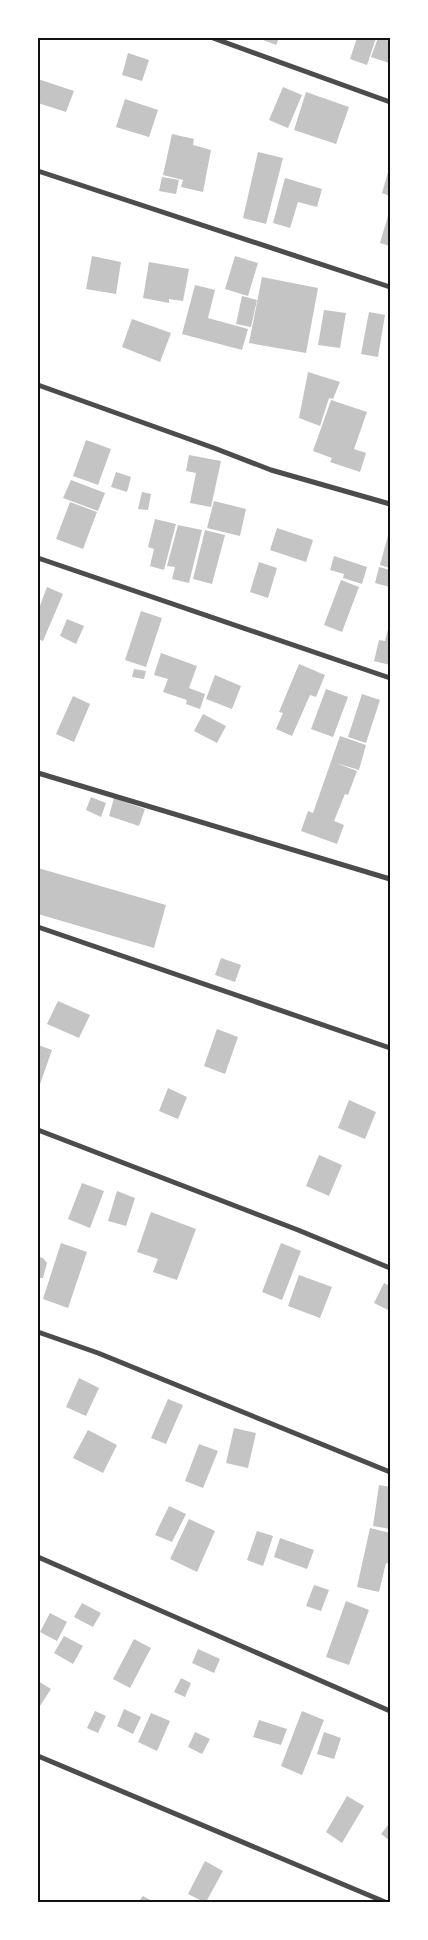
<svg xmlns="http://www.w3.org/2000/svg" width="428" height="1940" font-family="Jost,sans-serif">
  <rect width="100%" height="100%" fill="#fff"/>
  <!-- building -->
  <path fill="#c4c4c4" d="M 258,38 L 279,38 L 276,45 Z
    M 357,38 L 376,38 L 367,65 L 350,59 Z
    M 378,38 L 390,41 L 389,63 L 371,57 Z
    M 128,53 L 149,60 L 142,81 L 122,75 Z
    M 38,79 L 74,91 L 66,112 L 38,103 Z
    M 283,87 L 302,95 L 288,128 L 269,120 Z
    M 306,92 L 349,107 L 336,144 L 294,130 Z
    M 125,99 L 158,110 L 149,137 L 116,127 Z
    M 172,134 L 194,139 L 193,145 L 211,150 L 203,192 L 181,187 L 183,180 L 163,175 Z
    M 258,152 L 283,158 L 266,224 L 243,218 Z
    M 388,172 L 390,173 L 390,196 L 382,193 Z
    M 162,177 L 179,180 L 176,194 L 159,191 Z
    M 285,178 L 322,189 L 317,207 L 298,202 L 290,228 L 273,223 Z
    M 390,209 L 390,246 L 380,243 Z
    M 92,256 L 121,262 L 116,294 L 86,289 Z
    M 235,256 L 258,263 L 248,296 L 225,289 Z
    M 149,262 L 189,269 L 183,301 L 169,299 L 169,303 L 143,298 Z
    M 262,277 L 318,288 L 306,353 L 249,343 Z
    M 195,285 L 215,290 L 208,318 L 248,329 L 242,350 L 182,334 Z
    M 242,296 L 257,300 L 251,327 L 236,324 Z
    M 324,310 L 346,313 L 340,348 L 318,345 Z
    M 369,312 L 385,315 L 378,357 L 361,354 Z
    M 132,319 L 171,333 L 160,362 L 122,347 Z
    M 308,372 L 340,382 L 333,399 L 329,398 L 320,426 L 299,418 Z
    M 331,400 L 367,412 L 354,449 L 366,453 L 360,472 L 330,462 L 332,458 L 313,451 Z
    M 86,440 L 111,449 L 98,485 L 73,476 Z
    M 189,455 L 221,461 L 211,507 L 190,503 L 196,473 L 186,471 Z
    M 116,472 L 131,477 L 127,492 L 111,487 Z
    M 71,480 L 105,493 L 98,511 L 63,498 Z
    M 142,492 L 151,494 L 148,510 L 138,509 Z
    M 214,501 L 246,509 L 240,536 L 207,528 Z
    M 70,502 L 97,512 L 83,549 L 56,539 Z
    M 155,519 L 176,524 L 164,570 L 150,566 L 154,549 L 148,547 Z
    M 178,525 L 202,530 L 189,583 L 172,579 L 175,567 L 167,566 Z
    M 277,528 L 313,540 L 306,562 L 270,550 Z
    M 390,528 L 390,568 L 380,565 Z
    M 205,530 L 225,535 L 212,584 L 193,579 Z
    M 334,556 L 367,567 L 362,584 L 343,578 L 344,574 L 330,570 Z
    M 259,562 L 277,568 L 268,598 L 250,592 Z
    M 379,567 L 390,570 L 390,587 L 375,583 Z
    M 341,580 L 359,587 L 342,632 L 324,625 Z
    M 47,587 L 63,594 L 43,641 L 38,639 L 38,611 Z
    M 141,611 L 162,618 L 146,667 L 125,660 Z
    M 67,619 L 84,626 L 76,644 L 60,636 Z
    M 390,622 L 390,665 L 374,661 L 379,640 L 385,641 Z
    M 161,653 L 197,666 L 189,688 L 205,694 L 200,709 L 186,704 L 187,700 L 163,692 L 168,679 L 154,675 Z
    M 299,664 L 325,675 L 316,697 L 310,695 L 292,736 L 276,729 L 283,713 L 279,712 Z
    M 134,669 L 146,671 L 144,679 L 132,677 Z
    M 215,675 L 241,686 L 232,709 L 206,699 Z
    M 326,689 L 348,697 L 333,737 L 311,729 Z
    M 362,694 L 380,700 L 366,743 L 348,737 Z
    M 73,696 L 90,704 L 74,742 L 56,734 Z
    M 203,714 L 226,726 L 217,743 L 194,731 Z
    M 340,736 L 366,745 L 359,770 L 336,763 L 357,771 L 348,795 L 345,794 L 334,821 L 344,825 L 337,844 L 301,831 L 308,811 L 313,813 Z
    M 91,797 L 106,803 L 101,817 L 86,810 Z
    M 114,798 L 145,809 L 139,826 L 109,816 Z
    M 38,868 L 166,905 L 154,948 L 38,914 Z
    M 221,958 L 241,965 L 235,982 L 215,975 Z
    M 58,1001 L 90,1015 L 79,1038 L 47,1024 Z
    M 217,1029 L 238,1037 L 225,1074 L 204,1066 Z
    M 38,1045 L 52,1050 L 39,1087 L 38,1086 Z
    M 168,1088 L 187,1097 L 178,1119 L 159,1111 Z
    M 349,1100 L 376,1112 L 365,1139 L 338,1128 Z
    M 319,1155 L 342,1165 L 329,1196 L 306,1186 Z
    M 82,1183 L 104,1191 L 90,1228 L 68,1219 Z
    M 117,1191 L 135,1198 L 126,1226 L 108,1221 Z
    M 151,1212 L 196,1229 L 177,1280 L 153,1272 L 158,1259 L 137,1252 Z
    M 61,1243 L 87,1252 L 68,1308 L 43,1299 Z
    M 281,1243 L 301,1251 L 282,1300 L 262,1292 Z
    M 38,1257 L 43,1258 L 47,1263 L 43,1278 L 38,1278 Z
    M 299,1275 L 332,1287 L 320,1318 L 288,1306 Z
    M 384,1283 L 390,1286 L 390,1311 L 374,1303 Z
    M 79,1378 L 99,1388 L 86,1416 L 66,1407 Z
    M 168,1399 L 183,1405 L 166,1444 L 151,1438 Z
    M 234,1428 L 256,1433 L 248,1468 L 226,1463 Z
    M 88,1430 L 117,1445 L 103,1473 L 73,1458 Z
    M 199,1444 L 218,1451 L 203,1488 L 185,1481 Z
    M 379,1485 L 390,1487 L 390,1529 L 373,1526 Z
    M 169,1506 L 186,1514 L 172,1542 L 155,1535 Z
    M 189,1519 L 215,1531 L 197,1572 L 170,1559 Z
    M 370,1528 L 390,1533 L 390,1564 L 386,1563 L 379,1592 L 357,1587 Z
    M 257,1531 L 273,1536 L 263,1566 L 247,1560 Z
    M 280,1538 L 314,1550 L 307,1569 L 274,1557 Z
    M 314,1585 L 329,1590 L 321,1611 L 306,1606 Z
    M 346,1601 L 369,1610 L 349,1665 L 326,1657 Z
    M 82,1603 L 101,1613 L 93,1627 L 74,1617 Z
    M 50,1613 L 67,1622 L 57,1641 L 40,1632 Z
    M 64,1636 L 83,1646 L 73,1664 L 54,1653 Z
    M 134,1639 L 151,1648 L 130,1688 L 113,1679 Z
    M 198,1649 L 220,1659 L 214,1673 L 192,1663 Z
    M 181,1678 L 191,1683 L 185,1697 L 174,1692 Z
    M 38,1681 L 51,1689 L 38,1709 Z
    M 124,1709 L 141,1717 L 133,1734 L 117,1726 Z
    M 95,1711 L 106,1716 L 98,1733 L 87,1728 Z
    M 302,1711 L 324,1720 L 302,1775 L 281,1766 Z
    M 151,1713 L 170,1721 L 157,1751 L 138,1742 Z
    M 259,1720 L 287,1729 L 281,1745 L 253,1737 Z
    M 195,1732 L 210,1739 L 202,1754 L 188,1747 Z
    M 324,1732 L 341,1738 L 334,1759 L 317,1754 Z
    M 347,1796 L 364,1806 L 342,1843 L 326,1832 Z
    M 389,1824 L 390,1826 L 390,1838 L 389,1840 L 381,1834 Z
    M 205,1861 L 223,1871 L 206,1902 L 204,1902 L 188,1894 Z
    M 143,1896 L 154,1902 L 138,1902 Z"/>
  <g fill="none" stroke-linecap="round" stroke-linejoin="round">
    <!-- minor -->
    <path stroke="#4c4c4c" stroke-width="5" d="M 213,38 L 390,102
      M 38,171 L 390,287
      M 38,385 L 214,448 L 271,470 L 390,504
      M 38,558 L 390,678
      M 38,773 L 390,879
      M 38,927 L 390,1048
      M 38,1130 L 298,1230 L 390,1268
      M 38,1332 L 98,1353 L 390,1472
      M 38,1557 L 390,1711
      M 38,1756 L 385,1902"/>
  </g>
  <!-- border -->
  <rect width="428" height="1940" fill="none" stroke="#ffffff" stroke-width="78"/>
  <rect x="39" y="39" width="350" height="1862" fill="none" stroke="#111" stroke-width="2"/>
</svg>
